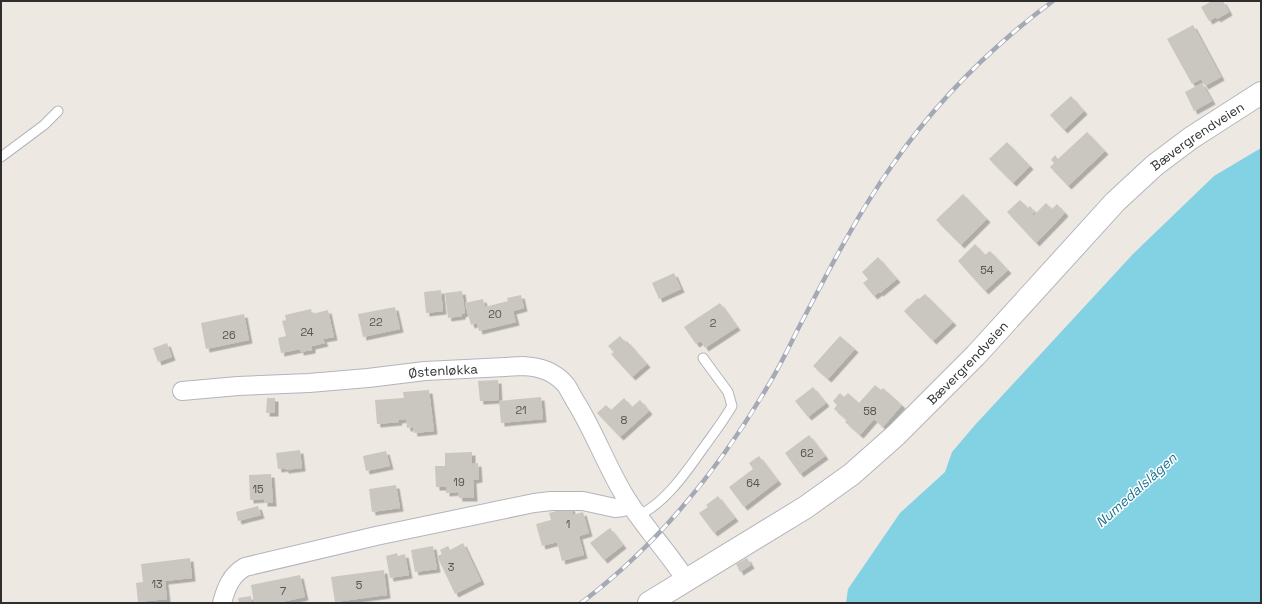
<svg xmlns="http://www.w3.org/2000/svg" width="1262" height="604" font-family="'Space Grotesk',sans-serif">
  <defs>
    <filter id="shadow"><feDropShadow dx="3.5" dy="3.5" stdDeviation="0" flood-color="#0004"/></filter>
  </defs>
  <rect width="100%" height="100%" fill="#ede8e2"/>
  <!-- water -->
  <path fill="#82d2e3" d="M 1261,148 L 1261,603 L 846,603 L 848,589 L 900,513 L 945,472 L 952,452 L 975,425 L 1133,254 L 1214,176 Z"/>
  <!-- building -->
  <path fill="#cac6c0" filter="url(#shadow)" d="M 1212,1 L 1223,1 L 1229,12 L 1217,19 L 1216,17 L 1209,21 L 1201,7 Z
    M 1193,25 L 1221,77 L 1205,86 L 1201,79 L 1192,84 L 1167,39 Z
    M 1202,83 L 1212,101 L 1194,111 L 1185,92 Z
    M 1071,96 L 1084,111 L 1064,130 L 1050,115 Z
    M 1087,132 L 1105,151 L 1068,186 L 1050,167 L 1054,163 L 1051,160 L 1055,155 L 1058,159 Z
    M 1007,142 L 1030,166 L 1013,183 L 989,159 Z
    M 963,194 L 987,219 L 961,245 L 936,220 Z
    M 1020,200 L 1028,208 L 1030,206 L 1035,212 L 1032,214 L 1033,216 L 1046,203 L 1052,209 L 1057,204 L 1065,213 L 1036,243 L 1007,212 Z
    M 975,244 L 985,255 L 990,251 L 1008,270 L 985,291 L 958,261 Z
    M 878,257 L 897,279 L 880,293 L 879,292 L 874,296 L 863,283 L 868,279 L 862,272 Z
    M 674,273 L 681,289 L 659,299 L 652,283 Z
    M 441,290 L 443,311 L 426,313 L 424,292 Z
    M 462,291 L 465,313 L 462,314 L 462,316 L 448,318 L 445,293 Z
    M 925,294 L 953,322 L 933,341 L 904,311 L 918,298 L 919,299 Z
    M 521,295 L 524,308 L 513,311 L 516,322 L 479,331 L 477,323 L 471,325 L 465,303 L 483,299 L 485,307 L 508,301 L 507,298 Z
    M 720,303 L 737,327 L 705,348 L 701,341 L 696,344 L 684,327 Z
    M 395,307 L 400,329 L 363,337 L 358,314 Z
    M 311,309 L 312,314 L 328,310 L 334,337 L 323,339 L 325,343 L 312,346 L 312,350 L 300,352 L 300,349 L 281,353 L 278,338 L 286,336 L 282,321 L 286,320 L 285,315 Z
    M 244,314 L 249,340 L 206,349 L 201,323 Z
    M 620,336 L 625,342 L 627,341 L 647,364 L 632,377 L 611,354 L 614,352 L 608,346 Z
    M 840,336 L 855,349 L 828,379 L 813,366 Z
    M 167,343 L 172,357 L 158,362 L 153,348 Z
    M 498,380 L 499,400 L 480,401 L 478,381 Z
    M 875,385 L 881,390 L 883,388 L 902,405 L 883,427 L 874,419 L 860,435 L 845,422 L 847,420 L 834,409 L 837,405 L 833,401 L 840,393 L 844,397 L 848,393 L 859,403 Z
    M 813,387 L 826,403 L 808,417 L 795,401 Z
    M 429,390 L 434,431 L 414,433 L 413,427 L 407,428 L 406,419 L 398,420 L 399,422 L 377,424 L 375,400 L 404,398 L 403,392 Z
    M 541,397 L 543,419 L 501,423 L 499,401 Z
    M 267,398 L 275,398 L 275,413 L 266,413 Z
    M 624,398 L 632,407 L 640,400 L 649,411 L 620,437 L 597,413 L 606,405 L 611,410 Z
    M 809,435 L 825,456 L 800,474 L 785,453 Z
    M 300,450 L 302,468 L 285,470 L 285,468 L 278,469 L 276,453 Z
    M 386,451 L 390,466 L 366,471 L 363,456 Z
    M 472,452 L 472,464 L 478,463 L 479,479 L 473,480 L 474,498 L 459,498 L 458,492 L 446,493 L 446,487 L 436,487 L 435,466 L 445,466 L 445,453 Z
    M 759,456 L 778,481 L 744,507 L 729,487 L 753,469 L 749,463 Z
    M 271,474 L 273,503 L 264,503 L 264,499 L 250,500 L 249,475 Z
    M 396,485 L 400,508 L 372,512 L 369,489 Z
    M 718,496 L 735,518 L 714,533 L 699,513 L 708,507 L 706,505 Z
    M 258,506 L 261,515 L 238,521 L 236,512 Z
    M 571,507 L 573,515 L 583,512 L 589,533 L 579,536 L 584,555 L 562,561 L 557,542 L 542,546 L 536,524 L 551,520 L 549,513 Z
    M 610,528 L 623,545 L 604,560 L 590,543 Z
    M 463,543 L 481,581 L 455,594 L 437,556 L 442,554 L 440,550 L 448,546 L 450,550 Z
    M 433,546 L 437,569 L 415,572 L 411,550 Z
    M 397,553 L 398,556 L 405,554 L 409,575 L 390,578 L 386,556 Z
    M 190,558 L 192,578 L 165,581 L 167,599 L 138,602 L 136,583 L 143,582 L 141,564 Z
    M 747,558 L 751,565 L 740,572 L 736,564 Z
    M 384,570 L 387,595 L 335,602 L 331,577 Z
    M 300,575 L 305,597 L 277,603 L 254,603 L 251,585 Z
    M 251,596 L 252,603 L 239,603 L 238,598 Z"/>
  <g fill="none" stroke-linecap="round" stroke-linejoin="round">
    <defs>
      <path id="lane" d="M 1,157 L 44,125 L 58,111
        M 637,516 C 665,504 687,471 704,447 C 714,433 724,420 732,406 L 728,392 L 703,358"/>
      <g id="street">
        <path id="s1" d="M 182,391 L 238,386 L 309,383 L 368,378 L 425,371 L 523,366 C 540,367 554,371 566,385 C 570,391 573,398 577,404 C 594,432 606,464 623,493 C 641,524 667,550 686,580"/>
        <path d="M 222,603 C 226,588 231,575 245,567 L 376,536 L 534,503 L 551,501 L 583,501 L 615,508 L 623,507 L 628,502"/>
      </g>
      <g id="secondary">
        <path id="s2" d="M 649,603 L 806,507 L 852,474 L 896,435 L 976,355 L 1115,202 L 1155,165 L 1191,138 L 1261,93"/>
      </g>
    </defs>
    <!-- lane casing -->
    <use href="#lane" stroke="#b3b5bc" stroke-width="11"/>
    <!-- street casing -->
    <use href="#street" stroke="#b3b5bc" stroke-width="20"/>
    <!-- secondary casing -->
    <use href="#secondary" stroke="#b3b5bc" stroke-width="24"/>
    <!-- lane -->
    <use href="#lane" stroke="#fff" stroke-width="9"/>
    <!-- street -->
    <use href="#street" stroke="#fff" stroke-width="18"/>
    <!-- secondary -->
    <use href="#secondary" stroke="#fff" stroke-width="22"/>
    <defs>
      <path id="rail" d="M 581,603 C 659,544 720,468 769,384 C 780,366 789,347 798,329 C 827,274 855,218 891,167 C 935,103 991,47 1053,1"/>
    </defs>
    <!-- rail casing -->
    <use href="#rail" stroke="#a5a9b6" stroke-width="4.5"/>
    <!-- rail -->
    <use href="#rail" stroke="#fff" stroke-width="3" stroke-dasharray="9" stroke-linecap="butt"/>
  </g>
  <g text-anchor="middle" stroke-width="3" stroke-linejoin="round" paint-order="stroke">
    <!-- number labels -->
    <g font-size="11" fill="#555452">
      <text x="987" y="274">54</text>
      <text x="495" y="318">20</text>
      <text x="376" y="326">22</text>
      <text x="713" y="327">2</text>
      <text x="307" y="336">24</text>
      <text x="229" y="339">26</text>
      <text x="521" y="414">21</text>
      <text x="870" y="415">58</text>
      <text x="624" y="424">8</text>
      <text x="807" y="457">62</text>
      <text x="459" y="486">19</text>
      <text x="753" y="487">64</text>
      <text x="258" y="493">15</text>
      <text x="568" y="528">1</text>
      <text x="451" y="571">3</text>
      <text x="157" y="588">13</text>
      <text x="359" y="589">5</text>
      <text x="283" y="595">7</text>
    </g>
    <!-- street labels -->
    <g font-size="13" fill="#2e2e2e" stroke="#fff">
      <text dy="5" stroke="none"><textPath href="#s2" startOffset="725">Bævergrendveien</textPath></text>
      <text dy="5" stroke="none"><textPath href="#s2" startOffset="401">Bævergrendveien</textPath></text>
      <text dy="5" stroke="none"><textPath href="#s1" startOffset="262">Østenløkka</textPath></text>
    </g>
    <!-- water labels -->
    <g font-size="14" font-style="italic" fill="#1d7593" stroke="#fff">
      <text transform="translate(1136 490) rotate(-42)" y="5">Numedalslågen</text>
    </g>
  </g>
  <!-- border -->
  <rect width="1262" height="604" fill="none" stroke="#2e2e2e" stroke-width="4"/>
</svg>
